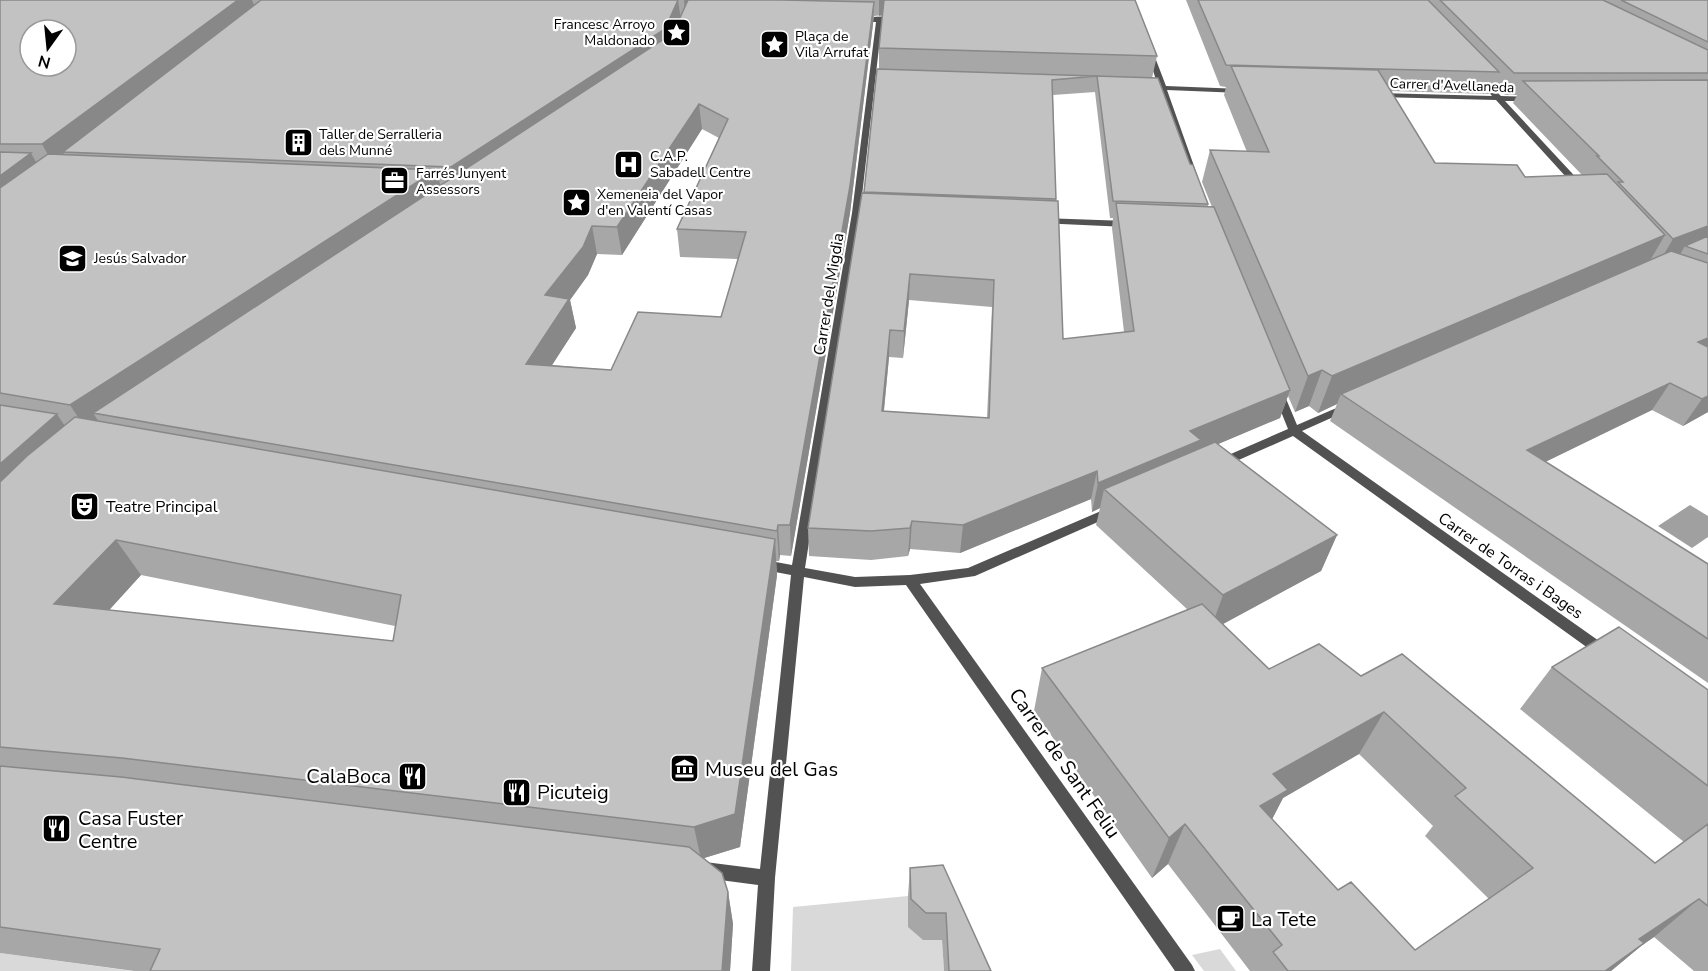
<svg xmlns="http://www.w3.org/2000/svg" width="1708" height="971" font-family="'Nunito Sans',sans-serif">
  <rect width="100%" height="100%" fill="#fff"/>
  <!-- green -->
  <path fill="#d9d9d9" d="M 908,896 L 942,940 L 944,971 L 791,971 L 793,907 Z
    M 1220,949 L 1236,971 L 1204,971 L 1192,955 Z
    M 0,953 L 132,971 L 0,971 Z"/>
  <!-- water -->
  <path fill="#a0a0a0" d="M 1690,505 L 1708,516 L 1708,537 L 1692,548 L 1658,526 Z"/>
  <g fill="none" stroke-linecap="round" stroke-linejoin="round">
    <!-- street -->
    <path fill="#525252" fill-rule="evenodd" d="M 898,15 L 900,16 L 900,18 L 882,21 L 860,213 L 805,568 L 855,577 L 910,575 L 968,568 L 1108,508 L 1116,508 L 1118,511 L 1116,514 L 975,576 L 920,584 L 1192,965 L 1195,971 L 1175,971 L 906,585 L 855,587 L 804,577 L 775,878 L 770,971 L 752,971 L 758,885 L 705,878 L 699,876 L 697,870 L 699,864 L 705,862 L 760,869 L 791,575 L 760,569 L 755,567 L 754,564 L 755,561 L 760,559 L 792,565 L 852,213 L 876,22 L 859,22 L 856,20 C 866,16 886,17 898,15 Z
      M 1150,50 L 1153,52 L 1166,86 L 1241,89 L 1245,91 L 1241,93 L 1167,90 L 1199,180 L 1198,182 L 1191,180 L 1160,90 L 1153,88 L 1158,86 L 1147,52 Z
      M 1480,76 L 1501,96 L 1532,97 L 1532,101 L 1505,101 L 1583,185 L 1583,189 L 1577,189 L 1496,100 L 1379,97 L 1375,95 L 1379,93 L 1492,96 L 1477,78 Z
      M 1042,218 L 1127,221 L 1131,224 L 1127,227 L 1039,223 L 1039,219 Z
      M 1279,391 L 1284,394 L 1297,425 L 1341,406 L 1349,406 L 1351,408 L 1349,410 L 1302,431 L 1609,648 L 1611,652 L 1609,656 L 1604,658 L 1599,656 L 1293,436 L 1225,466 L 1217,466 L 1215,463 L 1217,460 L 1288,429 L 1274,394 Z"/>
  </g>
  <!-- wall -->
  <path fill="#a7a7a7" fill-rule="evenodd" d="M 0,0 L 1135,0 L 1157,56 L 1152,78 L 1190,164 L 1208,204 L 1208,207 L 1212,207 L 1202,182 L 1210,150 L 1247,152 L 1224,95 L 1226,87 L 1220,86 L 1186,0 L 1708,0 L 1708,412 L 1683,426 L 1652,410 L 1545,462 L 1708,564 L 1708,683 L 1330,421 L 1337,404 L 1318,413 L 1309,406 L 1295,412 L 1288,396 L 1280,418 L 1218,444 L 1337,535 L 1321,571 L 1223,624 L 1269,669 L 1361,676 L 1655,863 L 1684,842 L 1520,709 L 1552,667 L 1708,690 L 1708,971 L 1694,971 L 1654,937 L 1641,946 L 1611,971 L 1250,971 L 1168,864 L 1152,878 L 1034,711 L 1042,668 L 1188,610 L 1096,525 L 1100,508 L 1092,512 L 1091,499 L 960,553 L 910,549 L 908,556 L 871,560 L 809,556 L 808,528 L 864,193 L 877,69 L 879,69 L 879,48 L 883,15 L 874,16 L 873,24 L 850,213 L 791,556 L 780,555 L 779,561 L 776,561 L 777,575 L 740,847 L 704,858 L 728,892 L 733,924 L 730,971 L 134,971 L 0,953 ZM 1494,84 L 1505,95 L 1517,95 L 1513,103 L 1582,175 L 1525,177 L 1435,163 L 1391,91 L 1490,94 ZM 1095,92 L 1110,218 L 1113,218 L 1112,228 L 1124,332 L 1063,339 L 1056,201 L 1053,95 ZM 702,129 L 719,138 L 677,229 L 680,257 L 738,259 L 721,317 L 611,370 L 552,365 L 576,328 L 570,300 L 588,275 L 597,254 L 622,255 ZM 909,300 L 992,307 L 987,418 L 884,411 L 889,357 L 903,358 ZM 141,575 L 395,626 L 393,641 L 109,610 ZM 1359,754 L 1433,826 L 1425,836 L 1489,899 L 1415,950 L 1338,890 L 1272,819 L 1283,798 Z
    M 910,868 L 991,971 L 944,971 L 942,940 L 923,940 L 908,927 L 908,896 Z"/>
  <!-- shaded-wall -->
  <path fill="#888" d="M 238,0 L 252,0 L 259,17 L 63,152 L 71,166 L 59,175 L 42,144 Z
    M 678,0 L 681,20 L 667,51 L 458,192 L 451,167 Z
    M 684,0 L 693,0 L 685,12 Z
    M 879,0 L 967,0 L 879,16 Z
    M 874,2 L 873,24 L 850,213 L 791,556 L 790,525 Z
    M 699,104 L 702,129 L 622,255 L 617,227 Z
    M 31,153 L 48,184 L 0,222 L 0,176 Z
    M 436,170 L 445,201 L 93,413 L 105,431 L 93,440 L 70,405 Z
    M 592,226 L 597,254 L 588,275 L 570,300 L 576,328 L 534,393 L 526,364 L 545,295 Z
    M 1708,226 L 1708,244 L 1685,246 L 1679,256 L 1658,264 L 1673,239 Z
    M 1665,235 L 1645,269 L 1341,394 L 1337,404 L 1318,413 L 1332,376 Z
    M 910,274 L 909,300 L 903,358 L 904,331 Z
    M 890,330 L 889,357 L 881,439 L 882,411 Z
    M 1708,338 L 1708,356 L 1698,342 Z
    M 1322,370 L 1309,406 L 1295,412 L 1308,376 Z
    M 1670,383 L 1652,410 L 1512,478 L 1527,450 Z
    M 1290,390 L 1280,418 L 1197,453 L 1104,489 L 1100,508 L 1092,512 L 1098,483 L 1190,431 Z
    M 1708,396 L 1708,412 L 1683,426 L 1702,399 Z
    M 57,414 L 80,449 L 0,523 L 0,464 Z
    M 1097,471 L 1091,499 L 960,553 L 963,525 Z
    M 912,521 L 910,549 L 908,556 L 910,528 Z
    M 778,525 L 780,555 L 779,561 L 777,531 Z
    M 1337,535 L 1321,571 L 1210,631 L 1223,595 Z
    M 775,539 L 777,575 L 740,847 L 701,859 L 694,827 Z
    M 116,540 L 141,575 L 82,640 L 54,604 Z
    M 1384,712 L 1359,754 L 1283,798 L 1266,831 L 1240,846 L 1273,774 Z
    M 1185,824 L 1168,864 L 1152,878 L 1169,838 Z
    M 728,892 L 733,924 L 730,971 L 722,971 Z
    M 1699,899 L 1654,937 L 1641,946 L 1611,971 L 1605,971 L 1639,939 Z"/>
  <!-- building -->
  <path fill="#c2c2c2" stroke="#888" stroke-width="1.5" fill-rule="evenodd" d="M 0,0 L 238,0 L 42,144 L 0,144 ZM 30,30 L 66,30 L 66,66 L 30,66 Z
    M 261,0 L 678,0 L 665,29 L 451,167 L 63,152 Z
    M 688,0 L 781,0 L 874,2 L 850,186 L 790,525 L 778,525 L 777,531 L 93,413 L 673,33 ZM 699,104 L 728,119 L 677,229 L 746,232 L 721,317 L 638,312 L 611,370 L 526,364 L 569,299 L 545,295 L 583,247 L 592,226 L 617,227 Z
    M 884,0 L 1135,0 L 1157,56 L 879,48 Z
    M 1198,0 L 1428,0 L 1499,72 L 1226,65 Z
    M 1440,0 L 1603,0 L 1708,50 L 1708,73 L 1514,73 Z
    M 1621,0 L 1708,0 L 1708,42 Z
    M 1231,66 L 1378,70 L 1435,163 L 1517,165 L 1525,177 L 1607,174 L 1665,235 L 1332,376 L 1322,370 L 1308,376 L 1210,150 L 1269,152 Z
    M 877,69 L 1158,78 L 1190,164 L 1193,165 L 1208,204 L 1113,201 L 1097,76 L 1052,80 L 1056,199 L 864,192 Z
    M 1708,80 L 1708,226 L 1673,239 L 1618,182 L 1623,182 L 1597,156 L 1599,156 L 1523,81 Z
    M 0,152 L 31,153 L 0,176 Z
    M 48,154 L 436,170 L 70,405 L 0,393 L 0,188 Z
    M 862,193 L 1058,201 L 1063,339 L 1134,331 L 1116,203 L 1214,207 L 1290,390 L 1190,431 L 1201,440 L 1098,483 L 1097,471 L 963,525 L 912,521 L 910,528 L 871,531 L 808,528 ZM 910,274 L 994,280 L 989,418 L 882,411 L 890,330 L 904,331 Z
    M 1708,236 L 1708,254 L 1685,246 Z
    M 1671,251 L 1708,263 L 1708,338 L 1698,342 L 1708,347 L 1708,396 L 1702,399 L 1670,383 L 1527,450 L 1708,564 L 1708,639 L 1341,394 Z
    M 0,405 L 57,414 L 0,464 Z
    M 75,417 L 775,539 L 735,814 L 694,827 L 122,758 L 0,747 L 0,482 L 27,456 ZM 116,540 L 401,595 L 393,641 L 54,604 Z
    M 1215,442 L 1337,535 L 1223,595 L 1104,489 Z
    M 1202,604 L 1269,669 L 1319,644 L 1361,676 L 1402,654 L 1655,863 L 1708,824 L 1708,906 L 1699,899 L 1639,939 L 1644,943 L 1605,971 L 1288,971 L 1273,952 L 1282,945 L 1185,824 L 1169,838 L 1042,668 ZM 1384,712 L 1466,788 L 1455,796 L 1533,868 L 1415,950 L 1351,882 L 1338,890 L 1260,806 L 1288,790 L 1273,774 Z
    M 1619,627 L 1708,690 L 1708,786 L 1552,667 Z
    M 0,766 L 121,777 L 689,847 L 722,873 L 728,892 L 722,971 L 150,971 L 160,949 L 0,927 Z
    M 943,865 L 991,971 L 949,971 L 946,913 L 926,913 L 911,899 L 910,868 Z"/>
  <!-- icons -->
  <defs>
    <symbol id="sight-square" viewBox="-11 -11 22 22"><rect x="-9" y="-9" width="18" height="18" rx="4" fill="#000" stroke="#fff"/><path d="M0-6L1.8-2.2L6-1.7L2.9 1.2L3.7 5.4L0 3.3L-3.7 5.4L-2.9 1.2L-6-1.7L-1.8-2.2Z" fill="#fff"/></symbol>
    <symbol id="building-square" viewBox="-11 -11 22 22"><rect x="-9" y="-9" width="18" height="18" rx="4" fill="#000" stroke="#fff"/><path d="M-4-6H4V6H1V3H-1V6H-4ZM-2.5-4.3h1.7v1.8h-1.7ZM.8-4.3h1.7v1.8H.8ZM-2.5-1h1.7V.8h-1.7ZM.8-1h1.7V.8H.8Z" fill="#fff"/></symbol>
    <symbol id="hospital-square" viewBox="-11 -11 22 22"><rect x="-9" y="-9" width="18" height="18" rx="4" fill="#000" stroke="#fff"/><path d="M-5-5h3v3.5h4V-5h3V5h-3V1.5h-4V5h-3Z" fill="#fff"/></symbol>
    <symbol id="office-square" viewBox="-11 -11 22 22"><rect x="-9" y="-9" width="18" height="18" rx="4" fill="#000" stroke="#fff"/><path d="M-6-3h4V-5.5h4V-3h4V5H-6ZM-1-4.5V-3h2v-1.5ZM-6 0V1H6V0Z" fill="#fff"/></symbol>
    <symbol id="school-square" viewBox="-11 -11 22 22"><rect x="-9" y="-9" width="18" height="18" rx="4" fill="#000" stroke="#fff"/><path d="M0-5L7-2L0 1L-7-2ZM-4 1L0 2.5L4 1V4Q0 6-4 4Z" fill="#fff"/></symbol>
    <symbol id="theatre-square" viewBox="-11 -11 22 22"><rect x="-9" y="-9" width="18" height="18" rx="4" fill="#000" stroke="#fff"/><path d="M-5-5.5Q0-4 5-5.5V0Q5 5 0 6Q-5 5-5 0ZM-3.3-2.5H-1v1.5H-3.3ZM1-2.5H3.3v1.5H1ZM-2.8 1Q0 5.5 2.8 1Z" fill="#fff"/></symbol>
    <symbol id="museum-square" viewBox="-11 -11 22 22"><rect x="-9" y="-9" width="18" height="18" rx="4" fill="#000" stroke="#fff"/><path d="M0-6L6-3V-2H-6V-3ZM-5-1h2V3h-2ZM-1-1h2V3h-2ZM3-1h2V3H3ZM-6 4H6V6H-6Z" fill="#fff"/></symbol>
    <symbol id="restaurant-square" viewBox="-11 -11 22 22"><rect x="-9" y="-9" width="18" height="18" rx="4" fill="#000" stroke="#fff"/><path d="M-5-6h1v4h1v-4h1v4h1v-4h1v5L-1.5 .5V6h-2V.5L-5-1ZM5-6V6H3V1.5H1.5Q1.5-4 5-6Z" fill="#fff"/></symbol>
    <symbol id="cafe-square" viewBox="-11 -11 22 22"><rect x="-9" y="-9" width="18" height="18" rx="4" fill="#000" stroke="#fff"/><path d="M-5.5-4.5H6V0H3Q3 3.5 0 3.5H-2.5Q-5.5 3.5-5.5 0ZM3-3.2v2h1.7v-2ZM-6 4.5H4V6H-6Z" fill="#fff"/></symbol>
  </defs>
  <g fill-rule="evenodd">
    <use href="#sight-square" x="660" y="16" width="33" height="33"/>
    <use href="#sight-square" x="758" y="28" width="33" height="33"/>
    <use href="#building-square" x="282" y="126" width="33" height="33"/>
    <use href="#hospital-square" x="612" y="148" width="33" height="33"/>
    <use href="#office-square" x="378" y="164" width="33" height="33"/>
    <use href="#sight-square" x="560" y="186" width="33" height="33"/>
    <use href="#school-square" x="56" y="242" width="33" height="33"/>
    <use href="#theatre-square" x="68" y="490" width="33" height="33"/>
    <use href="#museum-square" x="668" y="752" width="33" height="33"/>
    <use href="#restaurant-square" x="396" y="760" width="33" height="33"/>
    <use href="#restaurant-square" x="500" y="776" width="33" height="33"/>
    <use href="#restaurant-square" x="40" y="812" width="33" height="33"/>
    <use href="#cafe-square" x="1214" y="902" width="33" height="33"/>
  </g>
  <g text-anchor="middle" stroke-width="4.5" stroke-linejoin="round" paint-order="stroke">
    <!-- far-poi labels -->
    <g font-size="14" fill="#000" stroke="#fff" text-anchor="start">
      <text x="655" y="29" text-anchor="end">Francesc Arroyo<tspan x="655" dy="16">Maldonado</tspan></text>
      <text x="795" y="41">Plaça de<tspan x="795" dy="16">Vila Arrufat</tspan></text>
      <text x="319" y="139">Taller de Serralleria<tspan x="319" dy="16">dels Munné</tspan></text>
      <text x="650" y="161">C.A.P.<tspan x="650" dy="16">Sabadell Centre</tspan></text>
      <text x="416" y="178">Farrés Junyent<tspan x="416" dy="16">Assessors</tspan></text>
      <text x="597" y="199">Xemeneia del Vapor<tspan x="597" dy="16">d'en Valentí Casas</tspan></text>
      <text x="94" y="263">Jesús Salvador</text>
    </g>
    <!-- far-street labels -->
    <g font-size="14" fill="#000" stroke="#fff">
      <text transform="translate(1452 85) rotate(2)" y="5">Carrer d'Avellaneda</text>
    </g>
    <!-- street labels -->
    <g font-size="16" fill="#000" stroke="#fff">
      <text transform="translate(828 294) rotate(-81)" y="6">Carrer del Migdia</text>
      <text transform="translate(1511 565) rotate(35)" y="6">Carrer de Torras i Bages</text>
    </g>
    <!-- poi labels -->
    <g font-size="16" fill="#000" stroke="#fff" text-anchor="start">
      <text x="106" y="512">Teatre Principal</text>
    </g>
    <!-- near-street labels -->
    <g font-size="20" fill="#000" stroke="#fff">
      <text transform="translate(1065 763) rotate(55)" y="7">Carrer de Sant Feliu</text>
    </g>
    <!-- near-poi labels -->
    <g font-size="20" fill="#000" stroke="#fff" text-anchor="start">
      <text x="705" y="776">Museu del Gas</text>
      <text x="391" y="783" text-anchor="end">CalaBoca</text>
      <text x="537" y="799">Picuteig</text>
      <text x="78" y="825">Casa Fuster<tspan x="78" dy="23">Centre</tspan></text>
      <text x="1251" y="926">La Tete</text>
    </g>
  </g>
  <!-- north arrow -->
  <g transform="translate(48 48) rotate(195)"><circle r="28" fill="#ffffff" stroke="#999999" stroke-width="1.5"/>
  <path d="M0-4.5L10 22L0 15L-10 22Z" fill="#000000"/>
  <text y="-9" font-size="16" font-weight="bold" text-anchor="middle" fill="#000000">N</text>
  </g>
</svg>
